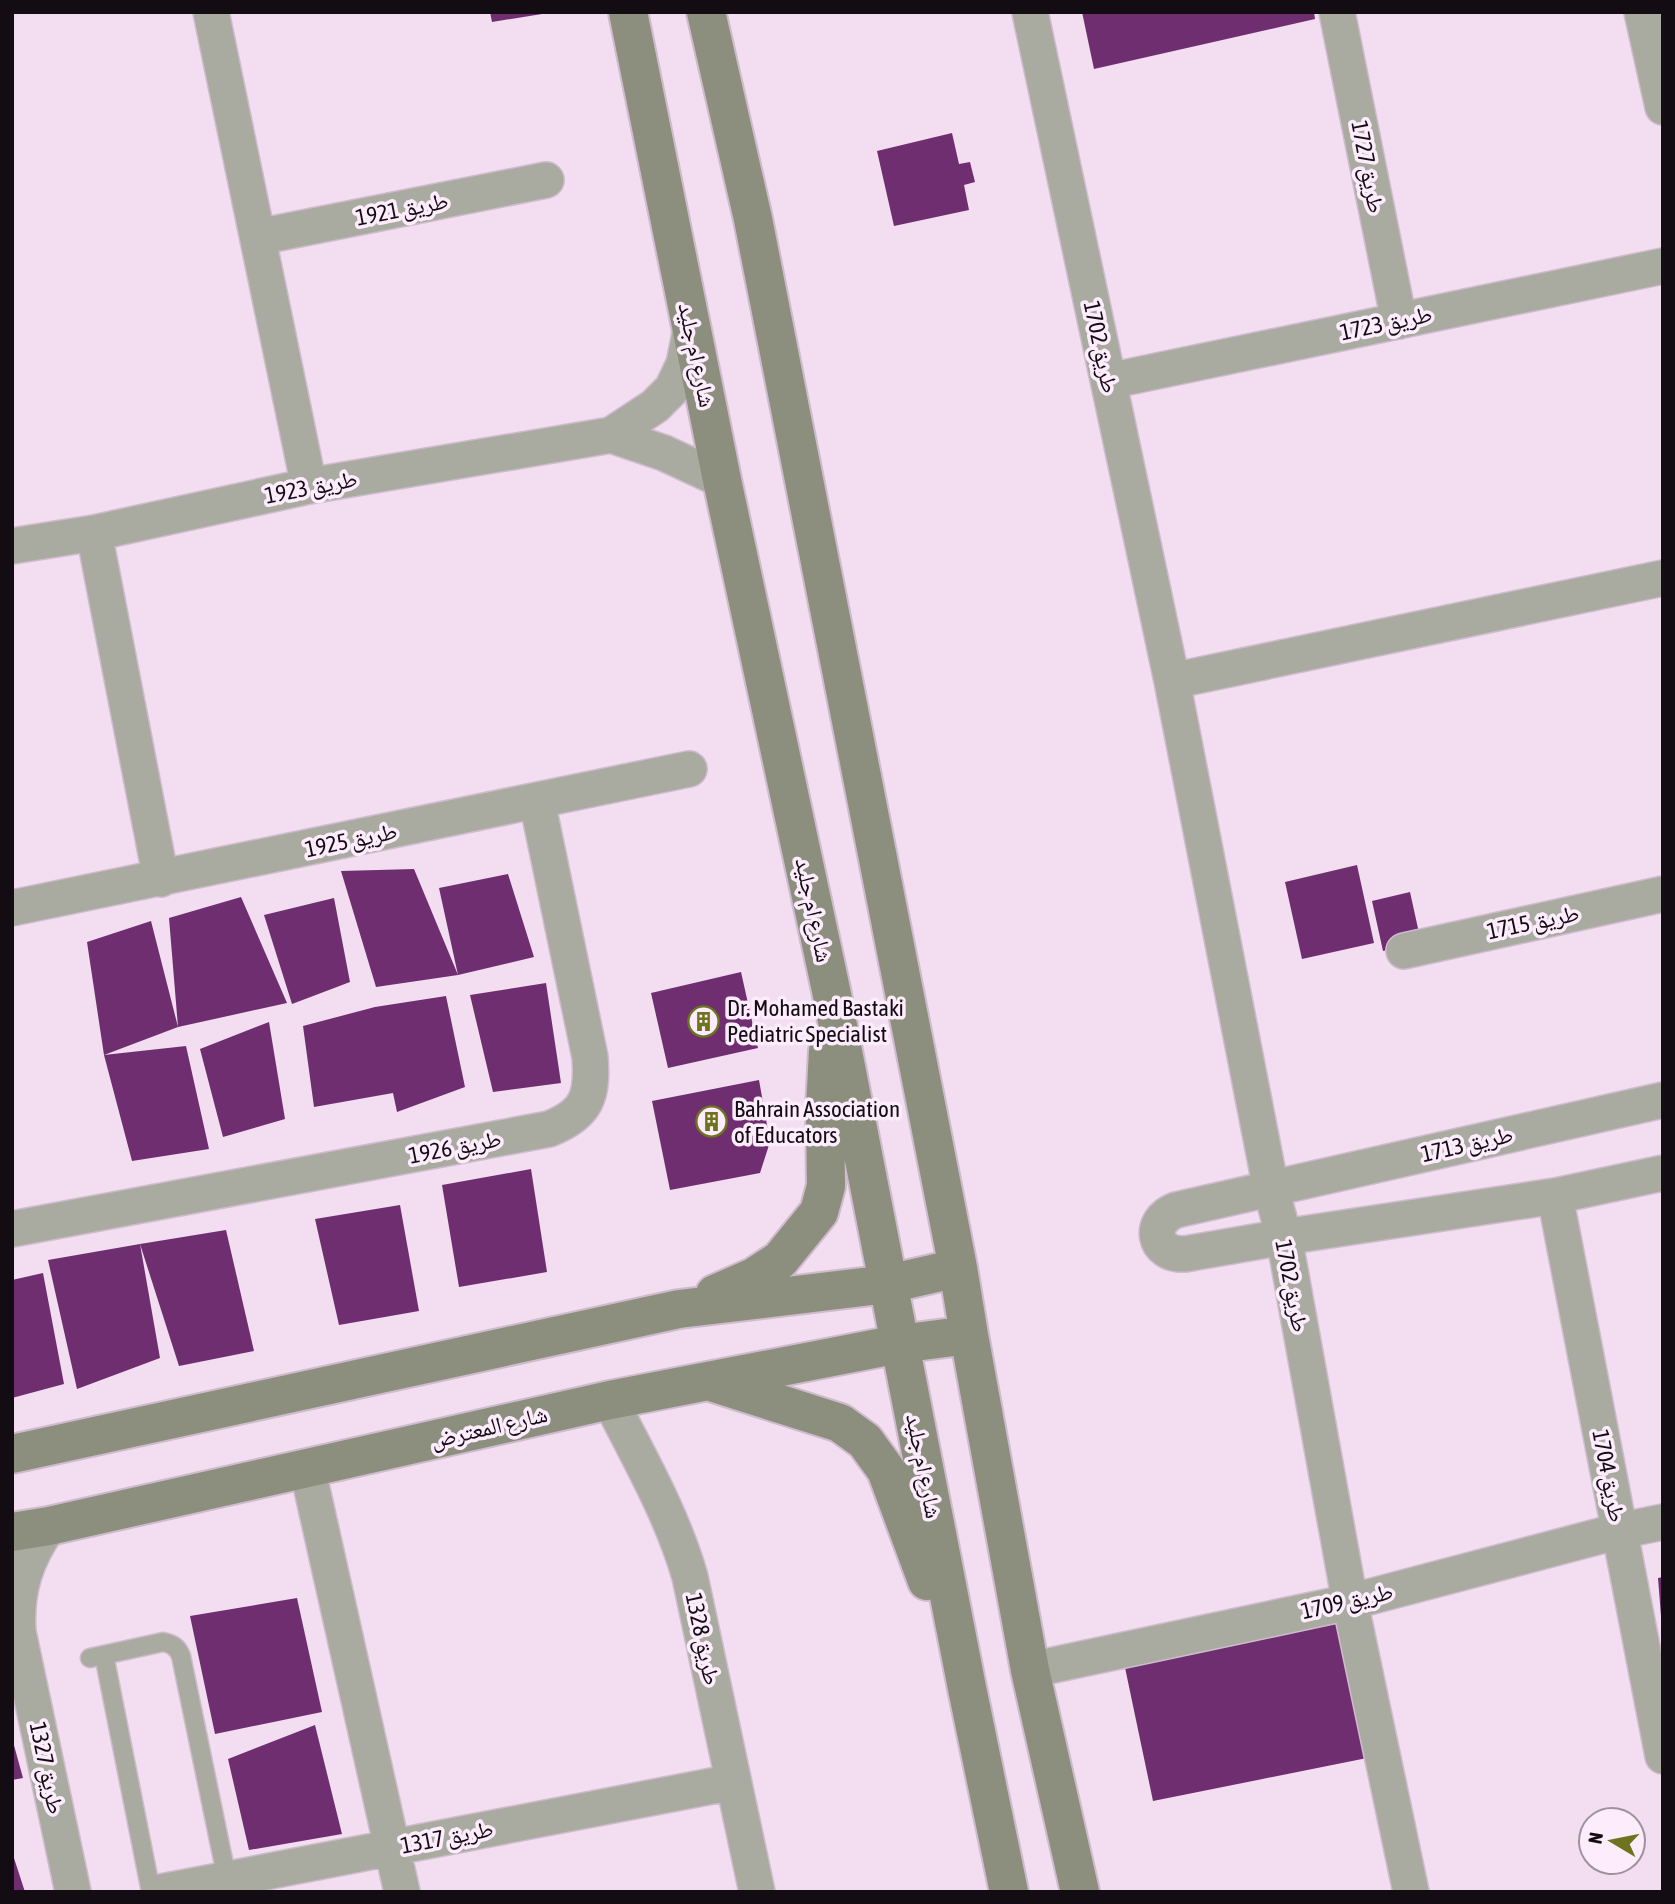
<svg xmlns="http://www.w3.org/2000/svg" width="1675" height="1904" font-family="'Asap Condensed','Noto Naskh Arabic',sans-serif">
  <rect width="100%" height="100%" fill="#f2ddf1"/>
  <!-- building -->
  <path fill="#6f2e70" d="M 490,12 L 542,12 L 542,14 L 492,22 Z
    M 1082,12 L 1314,12 L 1315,19 L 1094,69 Z
    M 952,133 L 959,164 L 970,162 L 975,182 L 964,185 L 969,210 L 894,226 L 877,151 Z
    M 1357,865 L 1374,943 L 1302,959 L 1285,882 Z
    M 414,869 L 458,975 L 376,987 L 341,871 Z
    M 508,874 L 534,957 L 458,975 L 439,888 Z
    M 1410,892 L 1421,942 L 1383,951 L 1372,901 Z
    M 241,897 L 287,1003 L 178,1027 L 169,918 Z
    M 334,898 L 350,982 L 292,1004 L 264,915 Z
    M 151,921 L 178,1027 L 104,1055 L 87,942 Z
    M 741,972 L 758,1048 L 668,1068 L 651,993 Z
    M 546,983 L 561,1083 L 493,1092 L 470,995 Z
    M 446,996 L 465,1087 L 397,1112 L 393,1093 L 314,1107 L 303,1026 L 375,1007 Z
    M 269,1022 L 285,1119 L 223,1137 L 200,1049 Z
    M 186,1046 L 209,1149 L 132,1161 L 104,1055 Z
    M 759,1080 L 770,1142 L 760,1173 L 670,1190 L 652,1101 Z
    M 531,1169 L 547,1272 L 459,1287 L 442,1185 Z
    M 400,1205 L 419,1311 L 339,1325 L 315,1219 Z
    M 226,1230 L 254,1351 L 179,1366 L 140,1244 L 160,1358 L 77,1389 L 48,1260 L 140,1244 Z
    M 43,1273 L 64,1384 L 12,1398 L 12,1280 Z
    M 1663,1577 L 1663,1616 L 1661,1616 L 1658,1578 Z
    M 297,1598 L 322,1712 L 215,1734 L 190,1616 Z
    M 1340,1623 L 1367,1758 L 1153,1801 L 1123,1658 Z
    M 315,1725 L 342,1834 L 249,1850 L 228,1759 Z
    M 12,1738 L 23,1778 L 12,1780 Z
    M 12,1855 L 13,1855 L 25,1892 L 12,1892 Z"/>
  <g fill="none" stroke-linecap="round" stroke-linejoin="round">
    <defs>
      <path id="lane" d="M 104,1655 L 151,1892
        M 90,1658 L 163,1642 C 173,1644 177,1647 181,1656 L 227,1879"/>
      <path id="street" d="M 211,12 L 309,486
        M 1030,12 L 1172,681 L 1271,1189 L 1284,1237 L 1350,1602 L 1411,1892
        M 1337,12 L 1399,321
        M 1642,12 L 1663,107
        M 258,237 L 546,180
        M 1109,381 L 1663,266
        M 611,435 L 664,453 L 722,480
        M 94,533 L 161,879
        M 12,546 L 94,533 L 309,486 L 611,435 L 655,406 L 672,389 L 684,364 L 691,329
        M 1172,681 L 1663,578
        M 12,908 L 689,769
        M 1404,951 L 1663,894
        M 1663,1100 L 1176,1210 C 1147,1221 1153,1256 1185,1254 L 1284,1237 L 1555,1196 L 1663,1173
        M 1555,1196 L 1663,1756
        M 12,1229 L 549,1129 C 587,1114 593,1096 590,1057 L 537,801
        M 610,1400 C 639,1458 672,1514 690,1577 L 757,1892
        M 307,1467 L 402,1892
        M 49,1526 C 26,1558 15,1591 18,1632 L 73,1892
        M 1030,1670 L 1350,1602 L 1619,1531 L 1663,1522
        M 161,1892 L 733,1782"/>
      <path id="secondary" d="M 628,12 L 722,480 L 831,990 L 967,1688 L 1009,1892
        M 706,12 L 753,219 L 958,1268 L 969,1335 L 1030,1670 L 1080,1892
        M 715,1294 L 754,1277 L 780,1260 L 819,1212 L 826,1186 L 825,1108 L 828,1051
        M 714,1383 L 840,1423 L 865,1441 L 886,1470 L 927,1581
        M 12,1454 L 679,1309 L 888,1284 L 958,1268
        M 12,1532 L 49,1526 L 610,1400 L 899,1344 L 969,1335"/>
    </defs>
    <!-- lane casing -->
    <use href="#lane" stroke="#cebccd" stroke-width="21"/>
    <!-- street casing -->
    <use href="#street" stroke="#cebccd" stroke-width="38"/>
    <!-- secondary casing -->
    <use href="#secondary" stroke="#cebccd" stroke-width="42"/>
    <!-- lane -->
    <use href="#lane" stroke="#a9aba0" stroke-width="18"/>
    <!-- street -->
    <use href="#street" stroke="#a9aba0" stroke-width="35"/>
    <!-- secondary -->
    <use href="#secondary" stroke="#8c8e7e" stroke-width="38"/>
  </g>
  <!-- icons -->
  <defs>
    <symbol id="building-ring" viewBox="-11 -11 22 22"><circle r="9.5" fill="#fdecfc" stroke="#6d741d" stroke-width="1.5"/><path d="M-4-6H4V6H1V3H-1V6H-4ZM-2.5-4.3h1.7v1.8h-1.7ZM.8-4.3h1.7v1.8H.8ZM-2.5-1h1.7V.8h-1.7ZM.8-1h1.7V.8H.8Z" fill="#6d741d"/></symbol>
  </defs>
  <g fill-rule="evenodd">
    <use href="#building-ring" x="686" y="1004" width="35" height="35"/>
    <use href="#building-ring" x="694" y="1104" width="35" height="35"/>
  </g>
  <g text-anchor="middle" stroke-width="7" stroke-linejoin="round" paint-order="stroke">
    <!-- street labels -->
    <g font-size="23" fill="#130c13" stroke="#fdecfc">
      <text transform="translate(1368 167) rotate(79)" y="8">طريق 1727</text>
      <text transform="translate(402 209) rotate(-11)" y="8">طريق 1921</text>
      <text transform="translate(1386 323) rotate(-12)" y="8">طريق 1723</text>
      <text transform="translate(1101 347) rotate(78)" y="8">طريق 1702</text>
      <text transform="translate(697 355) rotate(78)" y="8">شارع ام جليد</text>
      <text transform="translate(311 487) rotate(-11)" y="8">طريق 1923</text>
      <text transform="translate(351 840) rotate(-12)" y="8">طريق 1925</text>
      <text transform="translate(814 910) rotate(78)" y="8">شارع ام جليد</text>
      <text transform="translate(1533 922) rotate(-12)" y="8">طريق 1715</text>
      <text transform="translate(1467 1144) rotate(-13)" y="8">طريق 1713</text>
      <text transform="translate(455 1147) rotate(-11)" y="8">طريق 1926</text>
      <text transform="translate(1292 1286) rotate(79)" y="8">طريق 1702</text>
      <text transform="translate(489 1427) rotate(-13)" y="8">شارع المعترض</text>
      <text transform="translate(924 1466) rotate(79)" y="8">شارع ام جليد</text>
      <text transform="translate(1609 1476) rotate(79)" y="8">طريق 1704</text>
      <text transform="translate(1347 1601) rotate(-13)" y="8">طريق 1709</text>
      <text transform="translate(703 1639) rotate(78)" y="8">طريق 1328</text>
      <text transform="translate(47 1768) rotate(78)" y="8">طريق 1327</text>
      <text transform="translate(447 1837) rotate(-11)" y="8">طريق 1317</text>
    </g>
    <!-- poi labels -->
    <g font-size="23" fill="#130c13" stroke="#fdecfc" text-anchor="start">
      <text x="727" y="1016">Dr. Mohamed Bastaki<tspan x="727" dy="26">Pediatric Specialist</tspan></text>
      <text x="734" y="1117">Bahrain Association<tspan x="734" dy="26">of Educators</tspan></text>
    </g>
  </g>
  <!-- border -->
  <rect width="1675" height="1904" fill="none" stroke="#130c13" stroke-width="28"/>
  <!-- north arrow -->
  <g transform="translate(1612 1841) rotate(280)"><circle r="33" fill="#fdecfc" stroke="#9f929f" stroke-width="2"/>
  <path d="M0-5L12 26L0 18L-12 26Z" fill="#6d741d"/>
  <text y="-10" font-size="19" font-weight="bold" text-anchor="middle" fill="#130c13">N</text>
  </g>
</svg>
